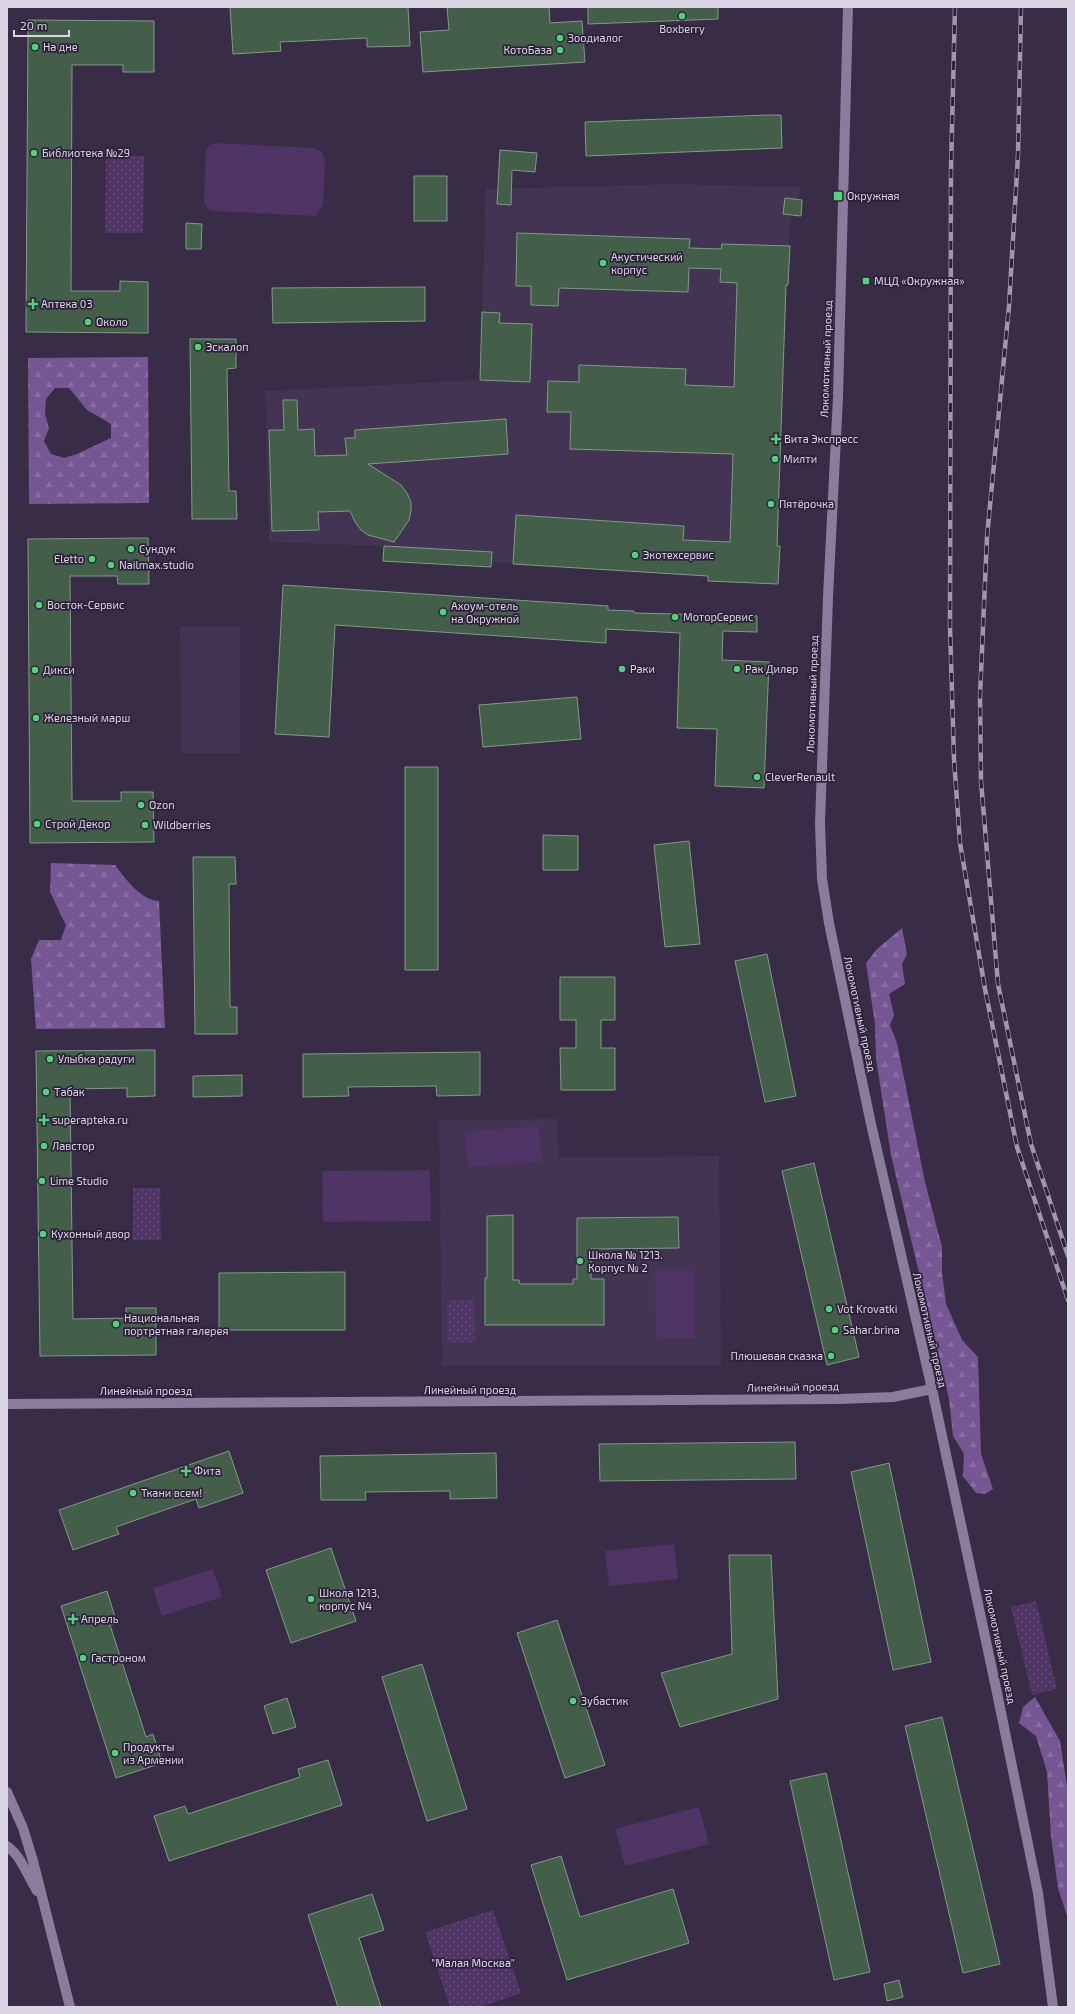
<svg xmlns="http://www.w3.org/2000/svg" width="1075" height="2014" font-family="'Exo 2',sans-serif">
  <defs>
    <pattern id="forest-firs" width="22" height="20" patternUnits="userSpaceOnUse"><rect width="22" height="20" fill="#755893"/><path d="M5 1l3.5 6h-7zM16 11l3.5 6h-7z" fill="#886fa2"/></pattern>
    <pattern id="park-dots" width="8" height="8" patternUnits="userSpaceOnUse"><rect width="8" height="8" fill="#4e3565"/><path d="M2 2h.1M6 6h.1" fill="none" stroke="#67517b" stroke-width="1.8" stroke-linecap="round"/></pattern>
  </defs>
  <rect width="100%" height="100%" fill="#392c46"/>
  <!-- built -->
  <path fill="#443453" d="M 673,184 L 800,187 L 799,199 L 802,200 L 801,216 L 791,215 L 788,285 L 786,285 L 777,546 L 780,546 L 778,584 L 708,581 L 708,575 L 492,562 L 491,567 L 383,561 L 384,546 L 269,542 L 265,391 L 480,380 L 486,189 Z
    M 180,626 L 240,626 L 240,753 L 181,753 Z
    M 558,1119 L 559,1158 L 719,1156 L 721,1365 L 442,1366 L 439,1120 Z"/>
  <!-- forest -->
  <path fill="url(#forest-firs)" fill-rule="evenodd" d="M 148,357 L 149,503 L 29,504 L 28,358 ZM 55,388 L 69,388 L 87,410 L 111,424 L 111,438 L 77,454 L 64,458 L 51,454 L 44,441 L 49,428 L 45,414 L 46,399 Z
    M 51,863 L 115,865 C 125,878 140,900 159,901 L 165,1028 L 36,1029 L 31,959 L 39,940 L 61,940 L 66,925 L 50,892 Z
    M 902,928 L 907,954 L 902,964 L 905,984 L 889,994 L 894,1015 L 890,1025 L 897,1043 L 925,1182 L 942,1247 L 942,1273 L 946,1304 L 962,1340 L 978,1357 L 981,1454 L 993,1489 L 985,1494 L 976,1493 L 963,1476 L 964,1454 L 953,1436 L 949,1399 L 891,1155 L 876,1059 L 875,1024 L 866,963 L 877,949 Z
    M 1035,1697 L 1060,1741 L 1068,1793 L 1068,1919 L 1058,1888 L 1051,1836 L 1047,1772 L 1036,1736 L 1019,1723 L 1023,1707 Z"/>
  <!-- park -->
  <path fill="url(#park-dots)" d="M 106,156 L 144,156 L 143,233 L 105,233 Z
    M 133,1188 L 160,1188 L 161,1240 L 133,1240 Z
    M 447,1299 L 474,1299 L 475,1342 L 447,1342 Z
    M 1036,1601 L 1057,1689 L 1032,1695 L 1011,1607 Z
    M 493,1910 L 521,1993 L 480,2007 L 450,2007 L 425,1932 Z"/>
  <!-- pitch -->
  <path fill="#4e3565" d="M 215,143 L 314,148 L 322,152 L 325,162 L 323,205 L 316,216 L 213,211 L 207,209 L 204,201 L 206,150 L 209,145 Z
    M 539,1126 L 542,1162 L 468,1167 L 465,1132 Z
    M 430,1170 L 431,1221 L 323,1222 L 322,1171 Z
    M 655,1271 L 694,1271 L 695,1338 L 656,1339 Z
    M 674,1544 L 678,1579 L 609,1586 L 605,1551 Z
    M 213,1569 L 222,1597 L 162,1616 L 153,1588 Z
    M 699,1807 L 709,1844 L 625,1866 L 615,1829 Z"/>
  <!-- building -->
  <path fill="#435e49" stroke="#7f9c84" d="M 230,7 L 408,7 L 410,46 L 367,47 L 367,38 L 280,42 L 281,51 L 233,54 Z
    M 447,7 L 549,7 L 550,23 L 582,21 L 585,62 L 423,72 L 420,32 L 449,30 Z
    M 588,7 L 718,7 L 718,19 L 588,24 Z
    M 28,20 L 154,21 L 154,72 L 123,72 L 123,65 L 72,65 L 71,291 L 120,291 L 120,281 L 148,282 L 148,333 L 26,332 Z
    M 768,115 L 781,115 L 782,148 L 586,156 L 585,122 Z
    M 500,150 L 537,153 L 535,172 L 512,170 L 511,205 L 497,204 Z
    M 414,176 L 447,176 L 447,221 L 414,221 Z
    M 785,198 L 802,200 L 801,216 L 783,214 Z
    M 186,223 L 202,224 L 201,249 L 186,249 Z
    M 517,233 L 690,239 L 689,248 L 721,249 L 722,244 L 790,246 L 788,285 L 786,285 L 777,546 L 780,546 L 778,584 L 708,581 L 708,576 L 513,564 L 516,515 L 684,526 L 683,540 L 730,542 L 733,454 L 570,449 L 571,412 L 547,412 L 548,381 L 579,382 L 579,365 L 686,369 L 685,385 L 734,387 L 737,283 L 720,282 L 721,269 L 689,268 L 688,292 L 559,288 L 558,306 L 531,305 L 531,286 L 516,286 Z
    M 425,287 L 425,321 L 273,323 L 272,288 Z
    M 482,312 L 500,313 L 499,323 L 532,324 L 530,382 L 480,380 Z
    M 190,339 L 236,339 L 236,368 L 227,369 L 229,491 L 236,491 L 237,519 L 192,519 Z
    M 283,400 L 297,400 L 298,430 L 314,429 L 315,456 L 347,455 L 345,438 L 355,438 L 355,430 L 506,419 L 508,454 L 368,464 L 401,485 L 407,493 L 411,502 L 411,511 L 409,520 L 394,542 L 368,535 L 361,530 L 355,522 L 350,511 L 318,512 L 319,530 L 272,531 L 269,430 L 284,430 Z
    M 148,538 L 149,584 L 118,584 L 117,576 L 70,576 L 72,801 L 121,801 L 121,792 L 153,792 L 154,842 L 30,843 L 28,539 Z
    M 384,546 L 492,552 L 491,567 L 383,561 Z
    M 283,585 L 608,606 L 608,610 L 634,611 L 634,613 L 757,616 L 757,632 L 723,631 L 722,660 L 769,662 L 764,788 L 715,786 L 717,729 L 677,728 L 680,633 L 606,629 L 606,643 L 335,625 L 329,737 L 275,734 Z
    M 577,697 L 581,739 L 483,747 L 479,705 Z
    M 405,767 L 438,767 L 438,970 L 405,970 Z
    M 543,835 L 578,836 L 578,870 L 543,870 Z
    M 689,841 L 700,944 L 665,947 L 654,845 Z
    M 193,857 L 235,857 L 236,884 L 229,884 L 230,1007 L 237,1007 L 237,1034 L 195,1034 Z
    M 767,954 L 796,1096 L 765,1102 L 735,961 Z
    M 560,977 L 615,977 L 615,1020 L 601,1020 L 601,1048 L 615,1048 L 615,1090 L 561,1090 L 560,1048 L 576,1048 L 576,1020 L 560,1020 Z
    M 155,1050 L 155,1096 L 127,1097 L 127,1088 L 70,1089 L 73,1319 L 126,1318 L 126,1308 L 156,1308 L 156,1355 L 40,1356 L 36,1051 Z
    M 480,1052 L 480,1095 L 437,1096 L 436,1086 L 348,1087 L 349,1096 L 303,1097 L 303,1054 Z
    M 242,1075 L 242,1096 L 193,1097 L 193,1076 Z
    M 814,1163 L 859,1357 L 827,1365 L 782,1171 Z
    M 513,1215 L 513,1280 L 519,1280 L 520,1284 L 573,1284 L 573,1279 L 577,1279 L 577,1218 L 678,1217 L 679,1248 L 591,1249 L 591,1279 L 604,1279 L 604,1325 L 485,1325 L 485,1278 L 487,1278 L 487,1216 Z
    M 345,1272 L 345,1330 L 219,1330 L 219,1273 Z
    M 795,1442 L 796,1479 L 600,1481 L 599,1444 Z
    M 229,1451 L 243,1493 L 199,1508 L 196,1499 L 116,1527 L 119,1534 L 73,1550 L 59,1510 Z
    M 496,1453 L 497,1498 L 450,1499 L 450,1491 L 365,1492 L 366,1500 L 321,1500 L 320,1456 Z
    M 889,1463 L 931,1662 L 893,1670 L 851,1472 Z
    M 331,1548 L 356,1621 L 291,1643 L 266,1570 Z
    M 729,1555 L 771,1555 L 778,1699 L 680,1727 L 661,1673 L 732,1654 Z
    M 107,1591 L 117,1623 L 110,1625 L 146,1737 L 153,1734 L 162,1763 L 116,1778 L 61,1606 Z
    M 557,1620 L 605,1765 L 565,1778 L 517,1633 Z
    M 422,1664 L 467,1809 L 427,1821 L 382,1677 Z
    M 287,1698 L 296,1727 L 273,1734 L 264,1706 Z
    M 942,1717 L 1000,1964 L 963,1973 L 905,1726 Z
    M 328,1760 L 342,1805 L 169,1861 L 154,1816 L 185,1806 L 188,1814 L 300,1777 L 298,1769 Z
    M 826,1773 L 870,1972 L 834,1980 L 790,1781 Z
    M 561,1856 L 580,1917 L 673,1889 L 689,1943 L 567,1980 L 531,1865 Z
    M 372,1894 L 384,1930 L 359,1938 L 381,2007 L 338,2007 L 308,1915 Z
    M 899,1980 L 903,1997 L 887,2001 L 884,1984 Z"/>
  <g fill="none" stroke-linecap="round" stroke-linejoin="round">
    <!-- street -->
    <path stroke="#8a7c9a" stroke-width="10" d="M 7,1404 L 840,1399 L 893,1397 L 932,1389"/>
    <!-- secondary -->
    <path stroke="#8a7c9a" stroke-width="10" d="M 848,7 L 838,397 L 828,597 L 820,823 L 822,879 L 829,923 L 871,1124 L 932,1389 L 996,1688 L 1038,1893 L 1053,2007
      M 7,1792 L 23,1828 L 33,1861 L 70,2007
      M 7,1846 C 21,1856 28,1876 37,1891"/>
    <defs>
      <path id="rail" d="M 955,7 L 951,168 L 950,626 L 954,759 L 960,843 L 985,989 L 1017,1147 L 1068,1300
        M 1021,7 L 1018,155 L 1009,306 L 987,537 L 980,696 L 981,781 L 998,984 L 1031,1144 L 1068,1256"/>
    </defs>
    <!-- rail casing -->
    <use href="#rail" stroke="#a097aa" stroke-width="4.5"/>
    <!-- rail -->
    <use href="#rail" stroke="#2e223b" stroke-width="3" stroke-dasharray="9" stroke-linecap="butt"/>
  </g>
  <!-- markers -->
  <g fill="#4bd677" stroke="#2e223b" stroke-width="1.5">
    <circle cx="682" cy="16" r="4"/>
    <circle cx="560" cy="38" r="4"/>
    <circle cx="35" cy="47" r="4"/>
    <circle cx="560" cy="50" r="4"/>
    <circle cx="34" cy="153" r="4"/>
    <rect x="833" y="191" width="10" height="10" rx="2"/>
    <circle cx="603" cy="263" r="4"/>
    <rect x="862" y="277" width="8" height="8" rx="2"/>
    <path d="M31 298h4v4h4v4h-4v4h-4v-4h-4v-4h4z"/>
    <circle cx="88" cy="322" r="4"/>
    <circle cx="198" cy="347" r="4"/>
    <path d="M774 433h4v4h4v4h-4v4h-4v-4h-4v-4h4z"/>
    <circle cx="775" cy="459" r="4"/>
    <circle cx="771" cy="504" r="4"/>
    <circle cx="131" cy="549" r="4"/>
    <circle cx="635" cy="555" r="4"/>
    <circle cx="92" cy="559" r="4"/>
    <circle cx="111" cy="565" r="4"/>
    <circle cx="39" cy="605" r="4"/>
    <circle cx="443" cy="612" r="4"/>
    <circle cx="675" cy="617" r="4"/>
    <circle cx="622" cy="669" r="4"/>
    <circle cx="737" cy="669" r="4"/>
    <circle cx="35" cy="670" r="4"/>
    <circle cx="36" cy="718" r="4"/>
    <circle cx="757" cy="777" r="4"/>
    <circle cx="141" cy="805" r="4"/>
    <circle cx="37" cy="824" r="4"/>
    <circle cx="145" cy="825" r="4"/>
    <circle cx="50" cy="1059" r="4"/>
    <circle cx="46" cy="1092" r="4"/>
    <path d="M42 1114h4v4h4v4h-4v4h-4v-4h-4v-4h4z"/>
    <circle cx="44" cy="1146" r="4"/>
    <circle cx="42" cy="1181" r="4"/>
    <circle cx="43" cy="1234" r="4"/>
    <circle cx="580" cy="1261" r="4"/>
    <circle cx="829" cy="1309" r="4"/>
    <circle cx="116" cy="1324" r="4"/>
    <circle cx="835" cy="1330" r="4"/>
    <circle cx="831" cy="1356" r="4"/>
    <path d="M184 1465h4v4h4v4h-4v4h-4v-4h-4v-4h4z"/>
    <circle cx="133" cy="1493" r="4"/>
    <circle cx="311" cy="1599" r="4"/>
    <path d="M71 1613h4v4h4v4h-4v4h-4v-4h-4v-4h4z"/>
    <circle cx="83" cy="1658" r="4"/>
    <circle cx="573" cy="1701" r="4"/>
    <circle cx="115" cy="1753" r="4"/>
  </g>
  <g text-anchor="middle" stroke-width="3.5" stroke-linejoin="round" paint-order="stroke">
    <!-- poi labels -->
    <g font-size="11" fill="#dbd4e4" stroke="#2e223b" text-anchor="start">
      <text x="682" y="33" text-anchor="middle">Boxberry</text>
      <text x="568" y="42">Зоодиалог</text>
      <text x="43" y="51">На дне</text>
      <text x="552" y="54" text-anchor="end">КотоБаза</text>
      <text x="42" y="157">Библиотека №29</text>
      <text x="847" y="200">Окружная</text>
      <text x="611" y="261">Акустический<tspan x="611" dy="13">корпус</tspan></text>
      <text x="874" y="285">МЦД «Окружная»</text>
      <text x="41" y="308">Аптека 03</text>
      <text x="96" y="326">Около</text>
      <text x="206" y="351">Эскалоп</text>
      <text x="784" y="443">Вита Экспресс</text>
      <text x="783" y="463">Милти</text>
      <text x="779" y="508">Пятёрочка</text>
      <text x="139" y="553">Сундук</text>
      <text x="643" y="559">Экотехсервис</text>
      <text x="84" y="563" text-anchor="end">Eletto</text>
      <text x="119" y="569">Nailmax.studio</text>
      <text x="47" y="609">Восток-Сервис</text>
      <text x="451" y="610">Ахоум-отель<tspan x="451" dy="13">на Окружной</tspan></text>
      <text x="683" y="621">МоторСервис</text>
      <text x="630" y="673">Раки</text>
      <text x="745" y="673">Рак Дилер</text>
      <text x="43" y="674">Дикси</text>
      <text x="44" y="722">Железный марш</text>
      <text x="765" y="781">CleverRenault</text>
      <text x="149" y="809">Ozon</text>
      <text x="45" y="828">Строй Декор</text>
      <text x="153" y="829">Wildberries</text>
      <text x="58" y="1063">Улыбка радуги</text>
      <text x="54" y="1096">Табак</text>
      <text x="52" y="1124">superapteka.ru</text>
      <text x="52" y="1150">Лавстор</text>
      <text x="50" y="1185">Lime Studio</text>
      <text x="51" y="1238">Кухонный двор</text>
      <text x="588" y="1259">Школа № 1213.<tspan x="588" dy="13">Корпус № 2</tspan></text>
      <text x="837" y="1313">Vot Krovatki</text>
      <text x="124" y="1322">Национальная<tspan x="124" dy="13">портретная галерея</tspan></text>
      <text x="843" y="1334">Sahar.brina</text>
      <text x="823" y="1360" text-anchor="end">Плюшевая сказка</text>
      <text x="194" y="1475">Фита</text>
      <text x="141" y="1497">Ткани всем!</text>
      <text x="319" y="1597">Школа 1213,<tspan x="319" dy="13">корпус N4</tspan></text>
      <text x="81" y="1623">Апрель</text>
      <text x="91" y="1662">Гастроном</text>
      <text x="581" y="1705">Зубастик</text>
      <text x="123" y="1751">Продукты<tspan x="123" dy="13">из Армении</tspan></text>
    </g>
    <!-- street labels -->
    <g font-size="11" fill="#dbd4e4" stroke="#2e223b">
      <text transform="translate(826 359) rotate(-88)" y="4">Локомотивный проезд</text>
      <text transform="translate(812 694) rotate(-88)" y="4">Локомотивный проезд</text>
      <text transform="translate(860 1014) rotate(78)" y="4">Локомотивный проезд</text>
      <text transform="translate(930 1330) rotate(77)" y="4">Локомотивный проезд</text>
      <text transform="translate(793 1387) rotate(-1)" y="4">Линейный проезд</text>
      <text x="470" y="1394">Линейный проезд</text>
      <text x="146" y="1395">Линейный проезд</text>
      <text transform="translate(1000 1646) rotate(78)" y="4">Локомотивный проезд</text>
    </g>
    <!-- park labels -->
    <g font-size="11" fill="#e3d3f6" stroke="#2e223b">
      <text x="473" y="1967">"Малая Москва"</text>
    </g>
  </g>
  <!-- border -->
  <rect width="1075" height="2014" fill="none" stroke="#dbd4e4" stroke-width="16"/>
  <!-- scale -->
  <path d="M14 30v6h55v-6" fill="none" stroke="#dbd4e4" stroke-width="2"/>
  <text x="20" y="30" font-size="12" fill="#dbd4e4" stroke="#2e223b" stroke-width="3" paint-order="stroke">20 m</text>
</svg>
